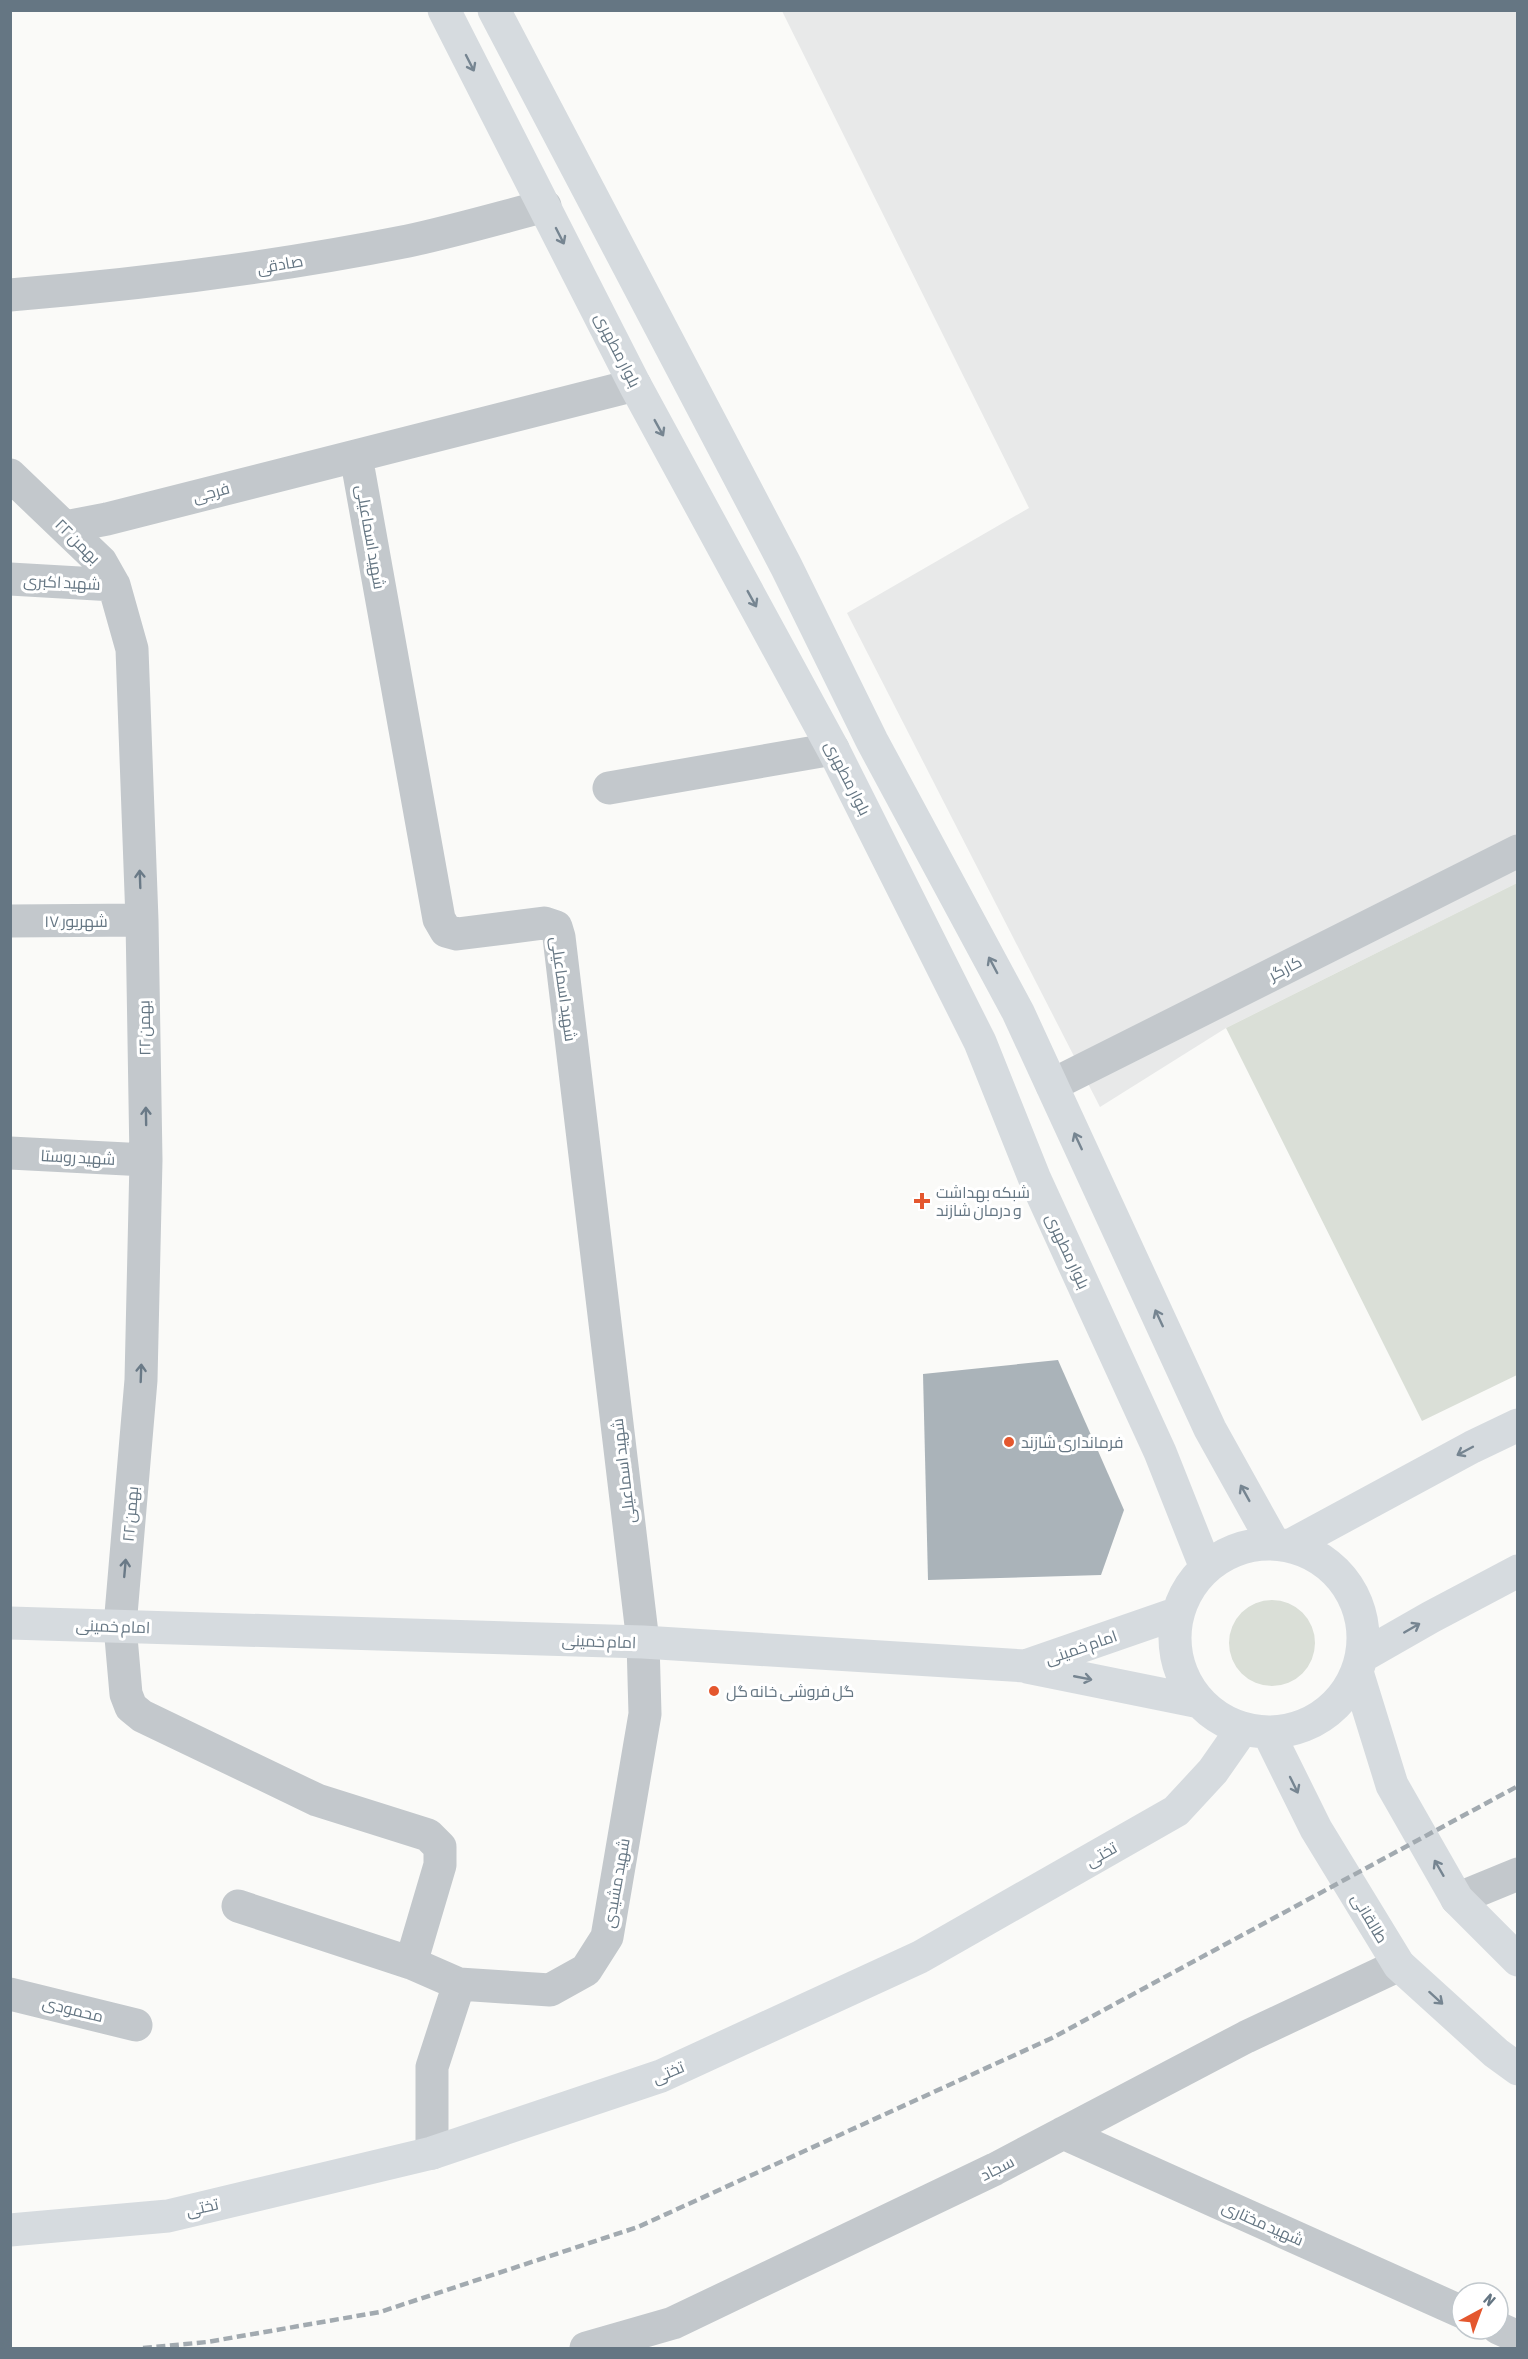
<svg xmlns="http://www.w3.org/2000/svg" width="1528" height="2359" font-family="'Asap Condensed',Cairo,sans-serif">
  <rect width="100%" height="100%" fill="#fafaf8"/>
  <!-- built -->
  <path fill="#e8e9e9" d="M 782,11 L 1517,11 L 1517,883 L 1226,1028 L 1100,1107 L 847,613 L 1029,508 Z"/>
  <!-- green -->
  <path fill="#dadfd7" d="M 1517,883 L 1517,1375 L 1422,1421 L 1226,1028 Z
    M1229 1643a43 43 0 1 1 86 0a43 43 0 1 1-86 0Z"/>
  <!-- building -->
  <path fill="#aab3b9" d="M 1058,1360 L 1124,1510 L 1101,1575 L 928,1580 L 923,1374 Z"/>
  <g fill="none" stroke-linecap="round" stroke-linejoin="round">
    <!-- street -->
    <path stroke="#c3c8cc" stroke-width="33" d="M 10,295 C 144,284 277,267 408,241 C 454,231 499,218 545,206
      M 10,475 L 101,562 L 114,585 L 132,649 L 142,920 L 146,1160 L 141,1380 L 120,1626 L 126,1694 L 131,1707 L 142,1716 L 317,1800 L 428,1835 L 440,1847 L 440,1865 L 411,1963
      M 65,527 L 107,519 L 635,385
      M 10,579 L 114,585
      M 609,788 L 833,749
      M 10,921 L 142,920
      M 1052,1085 L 1518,851
      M 10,1153 L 146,1160
      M 1457,1899 L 1518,1874
      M 238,1906 L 411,1963 L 459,1984 L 550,1990 L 586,1970 L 607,1937 L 645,1714 L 643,1642 L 559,937 L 556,927 L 544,923 L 457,934 L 446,931 L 439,919 L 356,456
      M 10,1994 L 136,2025
      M 1063,2133 L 1462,2312
      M 432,2153 L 432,2067 L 459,1984
      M 1498,2328 L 1518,2337
      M 586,2348 L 673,2323 L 995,2169 L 1246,2037 L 1399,1965"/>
    <!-- secondary -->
    <path stroke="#d6dbdf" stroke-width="33" d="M 444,10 L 635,385 L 833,749 L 980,1042 L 1034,1177 L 1160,1452 L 1206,1568
      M 494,10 L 786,566 L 872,741 L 1018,1012 L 1210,1429 L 1274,1544
      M1175 1638a94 94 0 1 1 188 0a94 94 0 1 1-188 0Z
      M 1289,1546 L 1472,1447 L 1518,1425
      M 10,1623 L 643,1642 L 1025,1666 L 1178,1613
      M 1361,1657 L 1431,1617 L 1518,1571
      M 1027,1667 L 1200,1702
      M 1357,1672 L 1392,1785 L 1457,1899 L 1518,1960
      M 1268,1732 L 1316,1829 L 1399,1965 L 1496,2053 L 1518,2069
      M 10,2230 L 168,2216 L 432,2153 L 661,2076 L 920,1957 L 1176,1811 L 1213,1771 L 1243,1728"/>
    <!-- rail -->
    <path stroke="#a2aab0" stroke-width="4.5" stroke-dasharray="9 4.5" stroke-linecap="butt" d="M 143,2348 L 207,2342 L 380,2312 L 638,2227 L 1052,2038 L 1518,1786"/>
  </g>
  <!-- one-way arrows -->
  <defs><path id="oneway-shaft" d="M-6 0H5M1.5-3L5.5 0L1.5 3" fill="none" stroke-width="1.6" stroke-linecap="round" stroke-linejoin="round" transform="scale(1.5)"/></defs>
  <g stroke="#768591">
    <use href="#oneway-shaft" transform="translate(470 63) rotate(63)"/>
    <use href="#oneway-shaft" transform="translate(560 236) rotate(63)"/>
    <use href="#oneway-shaft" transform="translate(659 428) rotate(61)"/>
    <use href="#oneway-shaft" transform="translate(752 599) rotate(61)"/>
    <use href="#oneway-shaft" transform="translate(993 965) rotate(-118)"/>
    <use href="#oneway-shaft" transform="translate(1078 1141) rotate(-115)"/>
    <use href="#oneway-shaft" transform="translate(1159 1318) rotate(-115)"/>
    <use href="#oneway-shaft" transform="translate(1465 1451) rotate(152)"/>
    <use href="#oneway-shaft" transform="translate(1245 1493) rotate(-119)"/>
    <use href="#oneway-shaft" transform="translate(1412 1628) rotate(-30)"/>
    <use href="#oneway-shaft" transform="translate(1083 1678) rotate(11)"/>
    <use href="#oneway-shaft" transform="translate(1294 1785) rotate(64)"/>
    <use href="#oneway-shaft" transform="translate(1439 1868) rotate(-120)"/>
    <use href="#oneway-shaft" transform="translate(1436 1998) rotate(42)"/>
  </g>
  <g stroke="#6a7a87">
    <use href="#oneway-shaft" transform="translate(140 879) rotate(-92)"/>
    <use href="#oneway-shaft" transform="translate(146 1116) rotate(-91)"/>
    <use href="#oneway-shaft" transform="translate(141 1373) rotate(-88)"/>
    <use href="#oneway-shaft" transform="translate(125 1568) rotate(-85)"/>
  </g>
  <!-- markers -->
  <g fill="#e4572e" stroke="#fff" stroke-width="2">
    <path d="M919 1192h6v6h6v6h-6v6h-6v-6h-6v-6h6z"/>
    <circle cx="1009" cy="1442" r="6"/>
    <circle cx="714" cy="1691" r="6"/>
  </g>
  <g text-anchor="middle" stroke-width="6" stroke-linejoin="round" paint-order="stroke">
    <!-- street labels -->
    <g font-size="16" fill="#657683" stroke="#fff">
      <text transform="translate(280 264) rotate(-10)" y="6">صادقی</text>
      <text transform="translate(618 350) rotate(63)" y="6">بلوار مطهری</text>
      <text transform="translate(211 492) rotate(-15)" y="6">فرجی</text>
      <text transform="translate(371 537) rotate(80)" y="6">شهید اسماعیلی</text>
      <text transform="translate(78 541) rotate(45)" y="6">۲۲ بهمن</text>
      <text transform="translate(62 582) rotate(3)" y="6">شهید اکبری</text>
      <text transform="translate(848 778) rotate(63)" y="6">بلوار مطهری</text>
      <text x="76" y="927">۱۷ شهریور</text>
      <text transform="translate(1285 968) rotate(-27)" y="6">کارگر</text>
      <text transform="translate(564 989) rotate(82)" y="6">شهید اسماعیلی</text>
      <text transform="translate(144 1028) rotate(-91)" y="6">۲۲ بهمن</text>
      <text transform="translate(78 1157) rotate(3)" y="6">شهید روستا</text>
      <text transform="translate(1068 1251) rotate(65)" y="6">بلوار مطهری</text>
      <text transform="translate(623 1471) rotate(-97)" y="6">شهید اسماعیلی</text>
      <text transform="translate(130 1514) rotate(-85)" y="6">۲۲ بهمن</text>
      <text transform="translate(113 1626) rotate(2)" y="6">امام خمینی</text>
      <text transform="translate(599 1641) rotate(2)" y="6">امام خمینی</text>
      <text transform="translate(1081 1647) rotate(-19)" y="6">امام خمینی</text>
      <text transform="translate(1101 1854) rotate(-30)" y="6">تختی</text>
      <text transform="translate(616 1883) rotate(-80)" y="6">شهید مشیدی</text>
      <text transform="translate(1370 1918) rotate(59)" y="6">طالقانی</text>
      <text transform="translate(73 2009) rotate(14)" y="6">محمودی</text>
      <text transform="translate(668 2072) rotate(-23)" y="6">تختی</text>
      <text transform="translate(997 2168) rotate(-27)" y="6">سجاد</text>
      <text transform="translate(202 2207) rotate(-13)" y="6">تختی</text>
      <text transform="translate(1263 2223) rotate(24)" y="6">شهید مختاری</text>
    </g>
    <!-- poi labels -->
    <g font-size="16" fill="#657683" stroke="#fff" text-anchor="start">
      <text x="936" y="1198">شبکه بهداشت<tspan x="936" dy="18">و درمان شازند</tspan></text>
      <text x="1021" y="1448">فرمانداری شازند</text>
      <text x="726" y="1697">گل فروشی خانه گل</text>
    </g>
  </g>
  <!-- border -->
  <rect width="1528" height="2359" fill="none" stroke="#657683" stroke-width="24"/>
  <!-- north arrow -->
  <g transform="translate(1480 2311) rotate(41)"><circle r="28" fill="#ffffff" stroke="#c1c8cd" stroke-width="1.5"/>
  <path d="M0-4.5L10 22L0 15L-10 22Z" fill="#e4572e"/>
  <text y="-9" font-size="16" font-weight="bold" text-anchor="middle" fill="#657683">N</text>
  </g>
</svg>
